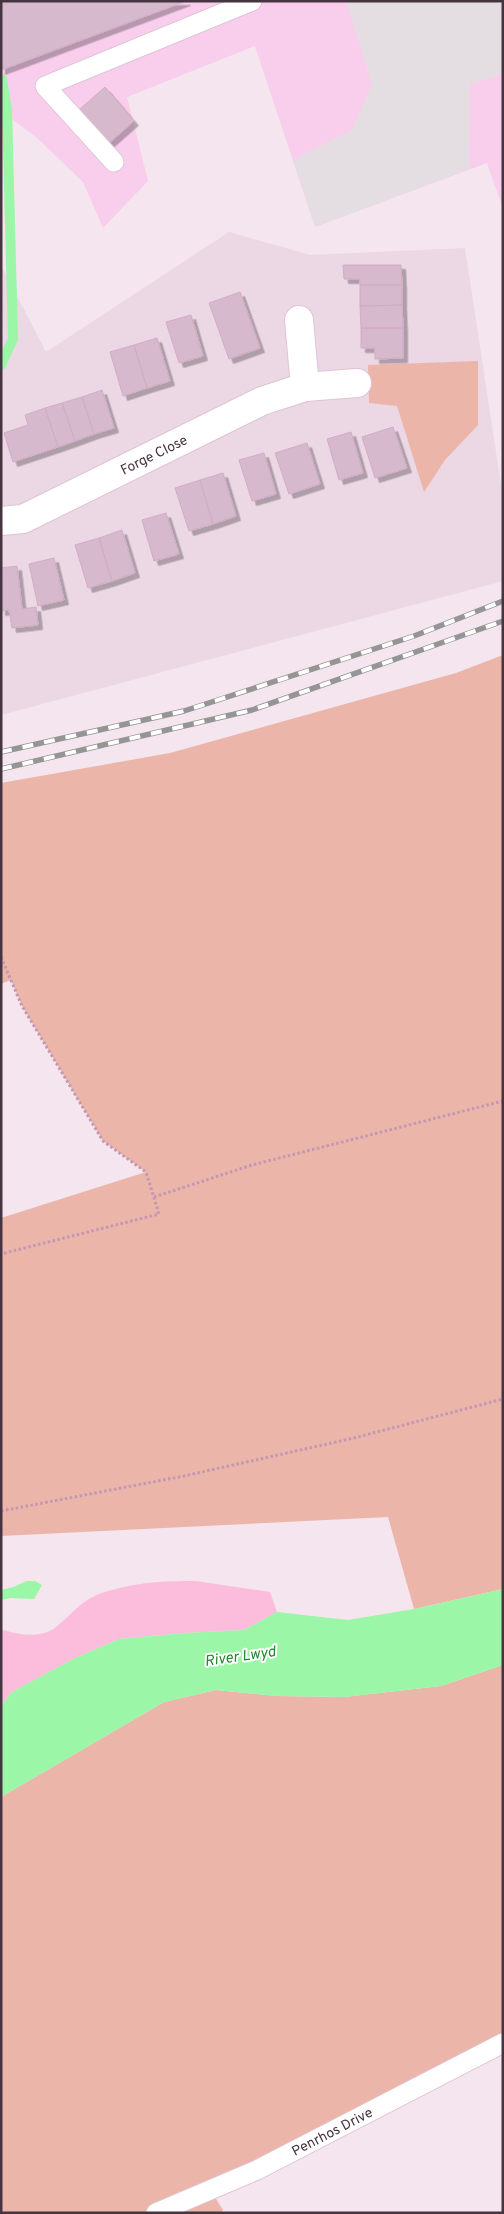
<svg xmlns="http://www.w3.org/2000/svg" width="504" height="2214" font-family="Overpass,sans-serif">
  <defs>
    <filter id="shadow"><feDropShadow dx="4.5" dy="4.5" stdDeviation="0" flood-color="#0004"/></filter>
  </defs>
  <rect width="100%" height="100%" fill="#f4e5ee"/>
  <!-- residential -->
  <path fill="#ecd7e4" d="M 229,232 L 310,255 L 465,248 L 503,498 L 503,581 L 1,715 L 1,265 L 46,352 Z"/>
  <!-- commercial -->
  <path fill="#f8ceec" d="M 1,1 L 503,1 L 503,208 L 487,163 L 315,227 L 255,46 L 127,97 L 148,181 L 103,228 L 83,182 L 36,137 L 1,111 Z"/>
  <!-- green -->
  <path fill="#ecb5aa" d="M 478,361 L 478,425 L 445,460 L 424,492 L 397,406 L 369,403 L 368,365 Z
    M 503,655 L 503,1589 L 414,1609 L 388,1517 L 1,1536 L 1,1218 L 146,1172 L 103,1141 L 22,1006 L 11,980 L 1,984 L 1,783 L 170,753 L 456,673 Z
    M 503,1665 L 503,2043 L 211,2191 L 223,2210 L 221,2213 L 1,2213 L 1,1797 L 164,1702 L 216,1690 L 277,1696 L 344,1697 L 441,1686 Z"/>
  <!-- sand -->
  <path fill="#fcbddc" d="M 196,1581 L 270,1592 L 277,1612 L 244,1630 L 185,1633 L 119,1639 L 73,1659 L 12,1692 L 1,1706 L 1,1629 C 17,1635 42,1639 56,1627 C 75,1612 80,1600 105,1592 C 138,1582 162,1581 196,1581 Z"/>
  <!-- parking -->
  <path fill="#e4dee2" d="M 346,1 L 503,1 L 503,74 L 470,84 L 469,169 L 315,227 L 293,160 L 352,130 L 372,84 Z"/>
  <!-- water -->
  <path fill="#9cf6a7" d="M 26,1581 L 35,1581 L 42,1585 L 34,1599 L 11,1598 L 1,1600 L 1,1590 L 14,1587 Z
    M 503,1589 L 503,1665 L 441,1686 L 344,1697 L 277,1696 L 216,1690 L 164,1702 L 1,1797 L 1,1706 L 12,1692 L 73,1659 L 119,1639 L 185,1633 L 244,1630 L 277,1612 L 348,1620 L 414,1609 Z"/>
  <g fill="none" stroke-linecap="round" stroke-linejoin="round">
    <!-- stream -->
    <path stroke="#9cf6a7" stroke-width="10" d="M 1,365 L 13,339 L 7,110 L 2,79"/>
  </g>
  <!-- building -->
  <path fill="#d6b9cd" stroke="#d2acc6" filter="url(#shadow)" d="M 1,1 L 186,1 L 1,70 Z
    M 105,87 L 134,121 L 109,143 L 80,109 Z
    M 343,265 L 401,265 L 402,285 L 360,285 L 360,279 L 344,279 Z
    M 360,285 L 402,285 L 402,305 L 360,306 Z
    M 240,292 L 260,348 L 229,359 L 209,303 Z
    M 402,305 L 403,328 L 361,328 L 360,306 Z
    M 191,315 L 203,356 L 179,363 L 166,322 Z
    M 361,328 L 403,328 L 403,358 L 375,359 L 375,348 L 361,348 Z
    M 157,338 L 170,381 L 147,388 L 134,345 Z
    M 134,345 L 147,388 L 123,396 L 110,352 Z
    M 102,390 L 114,428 L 94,434 L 82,397 Z
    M 82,397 L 94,434 L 75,441 L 62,403 Z
    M 62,403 L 75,441 L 58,447 L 45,408 Z
    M 45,408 L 58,447 L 13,462 L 4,433 L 28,425 L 25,415 Z
    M 393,427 L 407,468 L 375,478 L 362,437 Z
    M 351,432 L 363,473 L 339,480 L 327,439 Z
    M 307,443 L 320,484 L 289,494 L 275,453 Z
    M 264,453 L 276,494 L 252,501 L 239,460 Z
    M 223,473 L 236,516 L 213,524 L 200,480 Z
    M 200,480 L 213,524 L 189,531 L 175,488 Z
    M 166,513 L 179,554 L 154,561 L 142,520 Z
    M 122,530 L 135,573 L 112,581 L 99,538 Z
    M 99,538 L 112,581 L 88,588 L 75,545 Z
    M 54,558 L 64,600 L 38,606 L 29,564 Z
    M 17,566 L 22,609 L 36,607 L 38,625 L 12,628 L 9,610 L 1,611 L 1,568 Z"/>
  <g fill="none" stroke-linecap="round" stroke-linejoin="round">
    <defs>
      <g id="lane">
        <path d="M 114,162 L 45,86 L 252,1"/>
        <path id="s1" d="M 156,2213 L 257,2170 L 503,2043"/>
      </g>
      <g id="street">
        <path d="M 299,320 L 305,387"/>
        <path id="s2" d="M 1,521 L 23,519 L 262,401 L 305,387 L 357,383"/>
      </g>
    </defs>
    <!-- lane casing -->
    <use href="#lane" stroke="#dec4d4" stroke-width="21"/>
    <!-- street casing -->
    <use href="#street" stroke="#dec4d4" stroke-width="30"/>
    <!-- path -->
    <path stroke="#c397b3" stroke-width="3" stroke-dasharray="2.5 2.5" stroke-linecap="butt" d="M 1,957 L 22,1006 L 103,1141 L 146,1172 L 159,1214 L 1,1254
      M 154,1197 L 252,1165 L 503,1101
      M 1,1511 L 184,1476 L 354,1438 L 503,1399"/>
    <!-- lane -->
    <use href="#lane" stroke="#fff" stroke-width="19"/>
    <!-- street -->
    <use href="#street" stroke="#fff" stroke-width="28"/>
    <defs>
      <path id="rail" d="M 1,752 L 184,711 L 414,636 L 503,601
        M 1,769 L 252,710 L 503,621"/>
    </defs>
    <!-- rail casing -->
    <use href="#rail" stroke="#959595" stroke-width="5.5"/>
    <!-- rail -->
    <use href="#rail" stroke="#fff" stroke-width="4" stroke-dasharray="11" stroke-linecap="butt"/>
  </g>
  <g text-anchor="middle" stroke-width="4" stroke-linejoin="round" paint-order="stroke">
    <!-- street labels -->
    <g font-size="14" fill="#473441" stroke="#fff">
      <text dy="5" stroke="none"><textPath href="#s2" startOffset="168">Forge Close</textPath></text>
      <text dy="5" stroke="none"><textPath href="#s1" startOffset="194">Penrhos Drive</textPath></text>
    </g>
    <!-- water labels -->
    <g font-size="15" font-style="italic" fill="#1f882d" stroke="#fff">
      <text transform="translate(240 1656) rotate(-8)" y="5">River Lwyd</text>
    </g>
  </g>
  <!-- border -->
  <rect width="504" height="2214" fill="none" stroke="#473441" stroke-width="5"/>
</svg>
